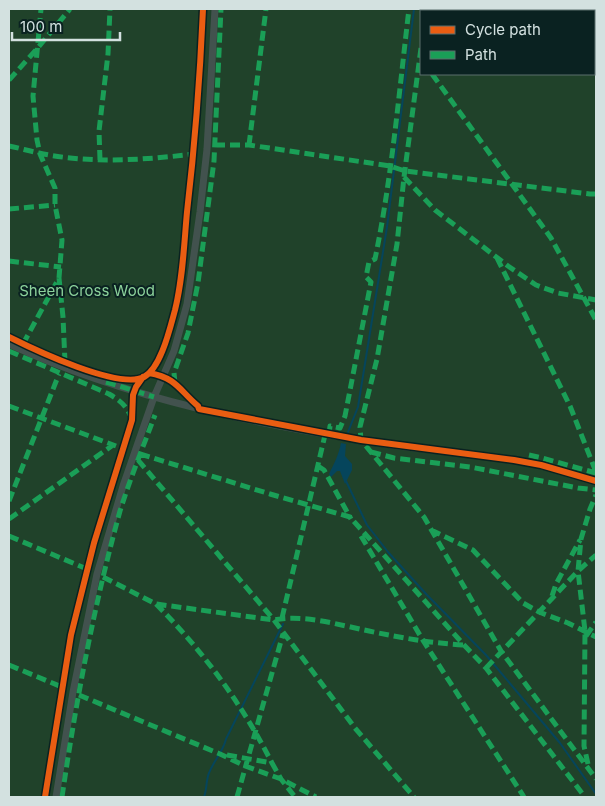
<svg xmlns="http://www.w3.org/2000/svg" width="605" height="806" font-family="Inter,sans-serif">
  <rect width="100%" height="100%" fill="#101c1c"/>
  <!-- green -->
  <path fill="#20422a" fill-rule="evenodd" d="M 9,9 L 596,9 L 596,797 L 9,797 ZM 421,11 L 594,11 L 594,74 L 421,74 Z"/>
  <!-- water -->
  <path fill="#05455c" d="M 341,443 L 346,444 L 345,456 L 352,464 L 352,470 L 345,484 L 340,471 L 337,471 L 331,477 L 329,474 C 334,464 339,454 341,443 Z"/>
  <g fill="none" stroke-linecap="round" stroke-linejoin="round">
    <!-- stream -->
    <path stroke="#05455c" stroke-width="2" d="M 348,432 L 358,407 L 387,227 L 414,9
      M 346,481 L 367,525 L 388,552 L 427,595 L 486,655 L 560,743 L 596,794
      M 204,797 C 207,789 206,780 209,773 C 214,760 223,752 226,739 L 283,624"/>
    <!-- minor -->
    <path stroke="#42524e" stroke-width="7" d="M 9,344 C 129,400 261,425 392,445 C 433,451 475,453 516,460 C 543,465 570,473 596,481
      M 56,797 L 73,692 L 97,574 L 123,486 L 154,397 L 174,351 L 187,304 L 200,212 L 207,149 L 215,9"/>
    <!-- quiet -->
    <path stroke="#1a9f57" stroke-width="5" stroke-dasharray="10 5" stroke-linecap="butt" d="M 528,9 L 531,11
      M 427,11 L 427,9
      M 421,48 L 404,177 L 397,244 L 377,359 L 360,427 L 361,440 L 424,517 L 501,651 L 596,779
      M 594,67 L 596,69
      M 432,74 L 551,238 L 596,320
      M 9,80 L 36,50 L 70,9
      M 215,145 L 249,145 L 390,166 L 405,171 L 590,194 L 596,194
      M 249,145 L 266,9
      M 9,146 C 19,148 29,151 39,153 C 89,164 144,160 194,154
      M 100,160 L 99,131 L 108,54 L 110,9
      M 404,177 L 435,210 L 508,266 L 536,285 L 558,293 L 596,300
      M 9,209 L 55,205
      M 497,258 L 570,406 L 596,472
      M 9,261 L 61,267
      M 59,278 L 63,317 L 65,362
      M 23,344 L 59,278 L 62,240 L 55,205 L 55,188 L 40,154 L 37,140 L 33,96 L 41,9
      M 9,351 L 109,394 C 119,400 125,404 130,415
      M 106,382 L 154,397
      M 175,383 L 174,373 L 188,333 L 198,283 L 214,161 L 221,9
      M 9,406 L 116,446
      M 329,435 L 330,426 L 340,428 L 345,416 L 371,282 L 366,277 L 369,262 L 375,259 C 392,177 399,92 409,9
      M 371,452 L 394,458 L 470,467 L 578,488 L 596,490
      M 140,454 L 270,494 L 350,517 L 464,645 L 486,668 L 585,797
      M 529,455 L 542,458 L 596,473
      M 138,460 L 274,620 L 355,728 L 414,797
      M 318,466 L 324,470 L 351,519
      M 9,501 L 59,374
      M 9,519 L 113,445
      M 431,530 L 473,550 L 523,603 L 539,612 L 568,623 L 596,637
      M 9,536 L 87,569
      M 361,536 L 424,642 L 524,797
      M 103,577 L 156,604 L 274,620 C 304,614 339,625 369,631 C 402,638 430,643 464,645
      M 552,596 L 556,584 L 580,540
      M 156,604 C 203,651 242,704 272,763
      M 282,618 L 325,435
      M 586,636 L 596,622
      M 9,665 L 62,687
      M 486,668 L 578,571 L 596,555
      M 79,695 L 220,754 L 245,766 L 281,779 L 316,797
      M 227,755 L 272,763 L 281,779 L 295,797
      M 588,764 L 584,746 L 585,631 L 578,571 L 581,539 L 590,509 L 596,495
      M 62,797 C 76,701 94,605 120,511 C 130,479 143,447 155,415
      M 237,797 L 283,634"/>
    <defs>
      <path id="cycleway" d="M 9,337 C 35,350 119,390 144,377 C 161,368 170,328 175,310 C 183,278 184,244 187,212 C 195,144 200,77 203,9
        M 149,373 C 177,378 179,390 198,406 L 199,409 L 361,440 L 514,460 L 541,465 L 596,481
        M 45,797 L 71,635 L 94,543 L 132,420 L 133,395 L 136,387 L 143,377"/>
    </defs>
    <!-- cycleway casing -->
    <use href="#cycleway" stroke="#0a2221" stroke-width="9"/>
    <!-- cycleway -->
    <use href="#cycleway" stroke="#e95d12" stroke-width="6"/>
  </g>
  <g text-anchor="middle" stroke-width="4" stroke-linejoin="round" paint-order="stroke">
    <!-- park labels -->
    <g font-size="15" fill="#8cd29b" stroke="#0a2221">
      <text x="87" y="296">Sheen Cross Wood</text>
    </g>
  </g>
  <!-- border -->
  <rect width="605" height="806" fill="none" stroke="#d3e1e0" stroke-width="20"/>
  <!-- legend -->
  <rect x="420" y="10" width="175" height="65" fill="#0a2221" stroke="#5a6e6d"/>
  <rect x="430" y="26" width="25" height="8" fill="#e95d12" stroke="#5a6e6d"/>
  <text x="465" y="35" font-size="15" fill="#d3e1e0">Cycle path</text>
  <rect x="430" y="51" width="25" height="8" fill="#1a9f57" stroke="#5a6e6d"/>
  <text x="465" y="60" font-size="15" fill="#d3e1e0">Path</text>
  <!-- scale -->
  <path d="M12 32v8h108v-8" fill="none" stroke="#d3e1e0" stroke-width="2.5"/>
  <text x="20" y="32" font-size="15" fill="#d3e1e0" stroke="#0a2221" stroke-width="4" paint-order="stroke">100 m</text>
</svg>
